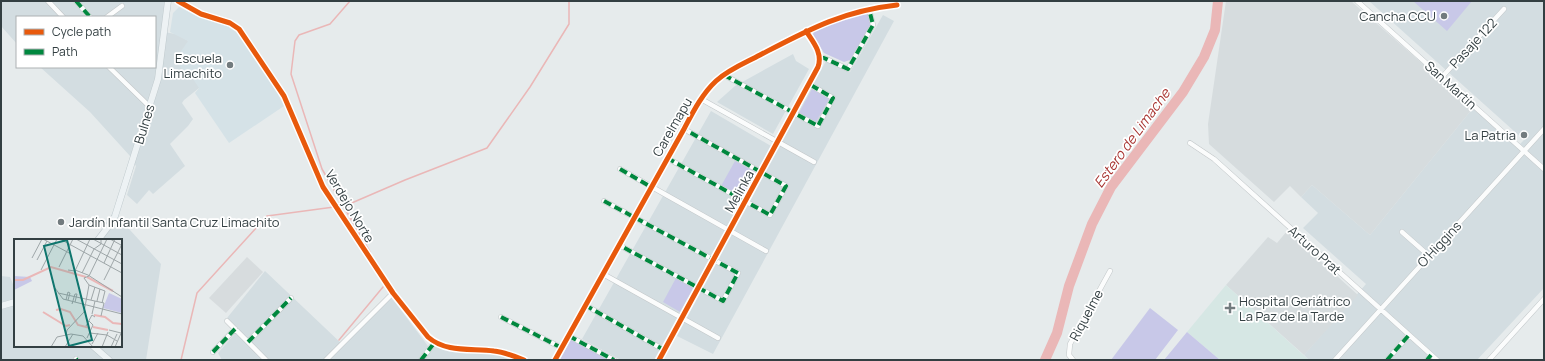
<svg xmlns="http://www.w3.org/2000/svg" width="1545" height="361" font-family="Manrope,sans-serif">
  <rect width="100%" height="100%" fill="#e6ebec"/>
  <!-- residential -->
  <path fill="#d3dde1" d="M 1,1 L 167,1 L 163,32 L 176,34 L 205,50 L 199,88 L 184,100 L 182,103 L 193,119 L 188,126 L 170,144 L 185,166 L 153,194 L 149,190 L 137,204 L 127,195 L 136,166 L 130,156 L 90,112 L 40,67 L 155,67 L 155,17 L 17,17 L 17,44 L 1,26 Z
    M 1369,1 L 1544,1 L 1544,288 L 1477,360 L 1309,360 L 1304,355 L 1366,284 L 1303,228 L 1318,213 L 1301,197 L 1312,185 L 1370,235 L 1473,108 L 1517,147 L 1524,140 Z
    M 883,15 L 894,21 L 713,354 L 677,336 L 827,59 L 850,72 Z
    M 793,54 L 796,61 L 809,69 L 773,134 L 717,102 L 735,86 Z
    M 711,111 L 771,146 L 654,360 L 621,360 L 582,339 Z
    M 120,219 L 161,264 L 146,360 L 1,360 L 1,276 L 10,277 L 15,289 L 15,346 L 121,346 L 121,240 L 101,240 Z
    M 265,271 L 343,345 L 391,297 L 428,346 L 496,353 L 509,360 L 222,360 L 218,353 L 239,329 L 227,318 Z"/>
  <!-- industrial -->
  <path fill="#d6dcde" d="M 1226,1 L 1351,1 L 1473,108 L 1370,235 L 1312,185 L 1301,197 L 1290,186 L 1274,202 L 1209,144 L 1208,124 Z
    M 1287,231 L 1358,295 L 1304,355 L 1226,285 L 1268,237 L 1277,243 Z"/>
  <!-- education -->
  <path fill="#d5e2e7" d="M 179,7 L 197,16 L 232,28 L 242,37 L 271,80 L 284,106 L 229,143 L 195,93 L 199,88 L 193,79 L 190,80 L 175,60 L 188,41 L 170,32 L 173,13 Z"/>
  <!-- medical -->
  <path fill="#d6e7e4" d="M 1226,285 L 1309,360 L 1220,360 L 1187,332 Z"/>
  <!-- green -->
  <path fill="#c8c8e8" d="M 1413,1 L 1472,1 L 1447,31 Z
    M 868,12 L 871,24 L 850,60 L 844,62 L 824,53 L 813,35 L 814,29 L 833,21 Z
    M 812,89 L 829,99 L 816,122 L 799,113 Z
    M 735,161 L 757,173 L 743,198 L 721,186 Z
    M 676,278 L 693,288 L 680,312 L 663,302 Z
    M 1150,308 L 1178,330 L 1155,360 L 1111,360 Z
    M 1187,332 L 1220,360 L 1164,360 Z
    M 571,339 L 611,360 L 560,360 Z"/>
  <!-- parking -->
  <path fill="#d7dcde" d="M 247,257 L 263,272 L 226,313 L 209,298 Z"/>
  <g fill="none" stroke-linecap="round" stroke-linejoin="round">
    <!-- stream -->
    <path stroke="#eab7b7" stroke-width="1.5" d="M 350,1 L 330,24 L 299,35 L 295,41 L 291,74 L 322,169 L 370,252
      M 337,206 L 347,205 L 405,180 L 487,148 L 530,87 L 569,24 L 569,1
      M 339,340 L 383,287
      M 181,360 L 197,293 L 267,216 L 334,207"/>
    <!-- river -->
    <path stroke="#eab7b7" stroke-width="10" d="M 1045,360 L 1057,333 L 1069,286 L 1092,224 L 1111,187 L 1183,92 L 1204,57 L 1215,30 L 1218,1"/>
    <defs>
      <path id="street" d="M 48,1 L 63,17
        M 76,1 L 90,17
        M 1357,1 L 1544,169
        M 107,17 L 122,6
        M 820,58 L 824,58 L 848,69 L 873,25 L 869,9
        M 109,67 L 150,107
        M 724,75 L 818,126 L 833,98 L 809,84
        M 1442,77 L 1504,9
        M 701,99 L 814,162
        M 1190,143 L 1214,159 L 1437,360
        M 667,158 L 770,215 L 786,186 L 684,129
        M 620,169 L 766,251
        M 604,201 L 738,273 L 723,301 L 619,245
        M 1402,232 L 1428,255
        M 603,274 L 718,338
        M 585,305 L 664,350
        M 501,317 L 562,348
        M 227,321 L 266,360
        M 569,336 L 614,360
        M 248,342 L 291,298
        M 213,352 L 235,329
        M 76,359 L 77,360
        M 326,360 L 393,293
        M 421,360 L 435,342
        M 555,360 L 684,129 C 693,112 702,94 716,81 C 729,69 745,63 760,55 C 808,30 842,11 897,5
        M 659,360 L 818,67 C 823,53 813,42 806,31
        M 1073,360 L 1069,355 L 1070,344 L 1110,271
        M 1335,360 L 1544,129
        M 1387,360 L 1409,335
        M 1427,360 L 1431,355
        M 1489,360 L 1544,299"/>
      <path id="secondary" d="M 178,1 L 201,14 L 230,23 L 239,29 L 284,96 L 323,187 L 393,293 L 428,337 C 446,353 472,348 494,351 C 504,352 514,356 524,360
        M 98,240 L 108,227 L 115,216 L 158,79 L 168,1
        M 1,306 L 15,302
        M 93,346 L 109,360"/>
    </defs>
    <!-- street casing -->
    <use href="#street" stroke="#c2c7c9" stroke-width="5.5"/>
    <!-- secondary casing -->
    <use href="#secondary" stroke="#bfc9cd" stroke-width="7"/>
    <!-- street -->
    <use href="#street" stroke="#fbfcfc" stroke-width="4.5"/>
    <!-- secondary -->
    <use href="#secondary" stroke="#edf2f4" stroke-width="6"/>
    <!-- quiet -->
    <path stroke="#00873e" stroke-width="4" stroke-dasharray="8 4" stroke-linecap="butt" d="M 76,1 L 90,17
      M 820,58 L 824,58 L 848,69 L 873,25 L 869,9
      M 724,75 L 818,126 L 833,98 L 809,84
      M 667,158 L 770,215 L 786,186 L 684,129
      M 620,169 L 651,187
      M 604,201 L 738,273 L 723,301 L 619,245
      M 585,305 L 664,350
      M 501,317 L 562,348
      M 569,336 L 614,360
      M 248,342 L 291,298
      M 213,352 L 235,329
      M 76,359 L 77,360
      M 421,360 L 435,342
      M 1387,360 L 1409,335
      M 1427,360 L 1431,355"/>
    <defs>
      <path id="cycleway" d="M 178,1 L 201,14 L 230,23 L 239,29 L 284,96 L 323,187 L 393,293 L 428,337 C 446,353 472,348 494,351 C 504,352 514,356 524,360
        M 555,360 L 684,129 C 693,112 702,94 716,81 C 729,69 745,63 760,55 C 808,30 842,11 897,5
        M 659,360 L 818,67 C 823,53 813,42 806,31"/>
    </defs>
    <!-- cycleway casing -->
    <use href="#cycleway" stroke="#fff" stroke-width="8"/>
    <!-- cycleway -->
    <use href="#cycleway" stroke="#e8590c" stroke-width="5"/>
  </g>
  <!-- markers -->
  <g fill="#727b7e" stroke="#fff" stroke-width="1.5">
    <circle cx="1444" cy="16" r="4"/>
    <circle cx="230" cy="65" r="4"/>
    <circle cx="1524" cy="135" r="4"/>
    <circle cx="61" cy="222" r="4"/>
    <path d="M1228 302h4v4h4v4h-4v4h-4v-4h-4v-4h4z"/>
  </g>
  <g text-anchor="middle" stroke-width="3.5" stroke-linejoin="round" paint-order="stroke">
    <!-- poi labels -->
    <g font-size="13" fill="#333f42" stroke="#fff" text-anchor="end">
      <text x="1436" y="21">Cancha CCU</text>
      <text x="222" y="63">Escuela<tspan x="222" dy="15">Limachito</tspan></text>
      <text x="1516" y="140">La Patria</text>
      <text x="69" y="227" text-anchor="start">Jardín Infantil Santa Cruz Limachito</text>
      <text x="1239" y="306" text-anchor="start">Hospital Geriátrico<tspan x="1239" dy="15">La Paz de la Tarde</tspan></text>
    </g>
    <!-- street labels -->
    <g font-size="13" fill="#333f42" stroke="#fff">
      <text transform="translate(1473 43) rotate(-47)" y="5">Pasaje 122</text>
      <text transform="translate(1451 85) rotate(42)" y="5">San Martín</text>
      <text transform="translate(144 124) rotate(-73)" y="5">Bulnes</text>
      <text transform="translate(672 127) rotate(-60)" y="5">Carelmapu</text>
      <text transform="translate(739 191) rotate(-61)" y="5">Melinka</text>
      <text transform="translate(350 206) rotate(59)" y="5">Verdejo Norte</text>
      <text transform="translate(1439 244) rotate(-47)" y="5">O'Higgins</text>
      <text transform="translate(1315 250) rotate(42)" y="5">Arturo Prat</text>
      <text transform="translate(1086 315) rotate(-62)" y="5">Riquelme</text>
    </g>
    <!-- water labels -->
    <g font-size="14" font-style="italic" fill="#a83532" stroke="#fff">
      <text transform="translate(1132 138) rotate(-54)" y="5">Estero de Limache</text>
    </g>
  </g>
  <!-- overview -->
  <g transform="translate(14 239)">
    <rect width="108" height="108" fill="#e6ebec"/>
    <path d="M 0,37 L 16,38 L 18,42 L 0,51 ZM 95,54 L 108,60 L 108,74 L 89,69 Z" fill="#c8c8e8"/>
    <path fill="none" stroke="#eab7b7" stroke-width="2" d="M 73,38 L 99,52M 0,41 L 9,41 L 37,28 L 72,38M 42,71 L 47,70 L 56,73 L 64,86 L 76,89M 29,73 L 52,87 L 56,86M 80,76 L 91,78 L 99,84 L 108,85M 79,88 L 94,91"/>
    <path fill="none" stroke="#9ea6a8" stroke-width="1" d="M 29,0 L 57,15M 46,0 L 108,34M 62,0 L 108,25M 79,0 L 108,16M 96,0 L 107,6M 18,19 L 28,0M 23,21 L 33,2M 90,24 L 101,0M 45,28 L 59,0M 27,31 L 43,0M 54,31 L 61,32 L 76,0M 61,31 L 74,36 L 108,58M 68,34 L 80,10 L 87,5 L 87,0M 90,41 L 108,5M 75,46 L 91,52 L 88,64M 41,49 L 49,60 L 108,75M 44,54 L 90,64 L 87,77M 52,61 L 54,53 L 56,54 L 54,61M 77,61 L 81,48M 83,62 L 86,50M 58,65 L 61,55 L 63,55 L 61,63M 78,75 L 81,62M 72,87 L 78,76 L 81,78M 95,91 L 107,94M 76,94 L 93,96 L 103,102M 52,96 L 53,91 L 70,73 L 75,46 L 70,39 L 75,37 L 93,0M 73,99 L 79,86 L 75,82M 78,105 L 84,94M 37,108 L 43,98 L 57,95 L 69,97 L 79,108M 51,108 L 59,95M 88,108 L 94,93M 97,108 L 103,95M 101,108 L 108,92"/>
    <path fill="#0f766e" fill-opacity="0.15" stroke="#0f766e" stroke-width="2" d="M 53,1 L 78,101 L 55,107 L 30,7 Z"/>
    <rect width="108" height="108" fill="none" stroke="#333f42" stroke-width="2"/>
  </g>
  <!-- border -->
  <rect width="1545" height="361" fill="none" stroke="#333f42" stroke-width="4"/>
  <!-- legend -->
  <rect x="16" y="16" width="140" height="52" fill="#ffffff" stroke="#adb2b3"/>
  <rect x="24" y="29" width="20" height="6" fill="#e8590c" stroke="#adb2b3"/>
  <text x="52" y="36" font-size="12" fill="#333f42">Cycle path</text>
  <rect x="24" y="49" width="20" height="6" fill="#00873e" stroke="#adb2b3"/>
  <text x="52" y="56" font-size="12" fill="#333f42">Path</text>
</svg>
